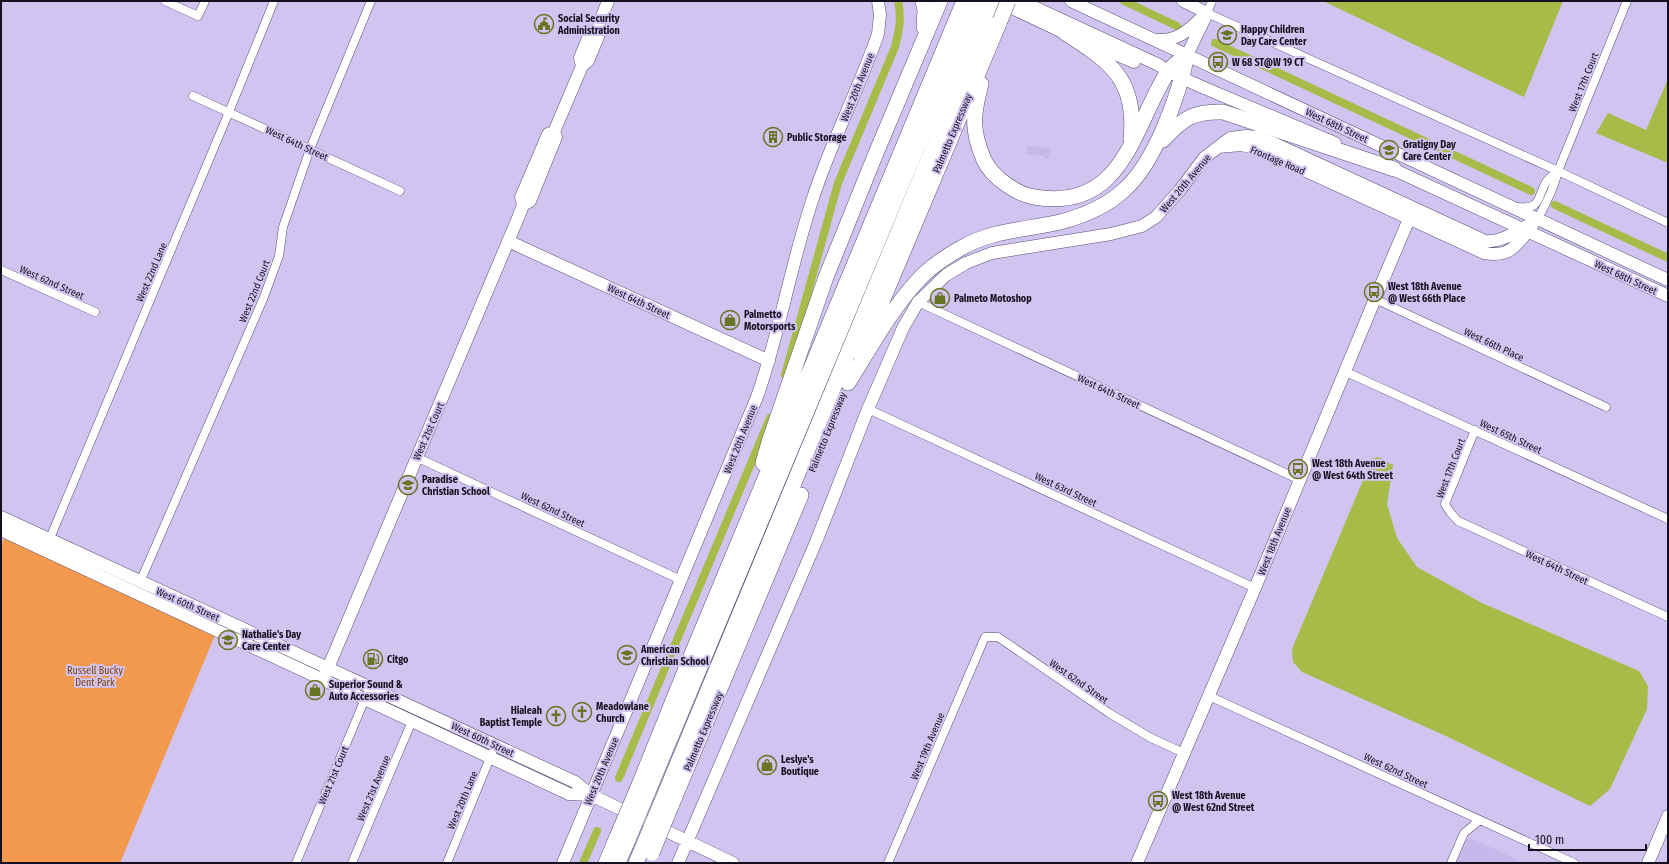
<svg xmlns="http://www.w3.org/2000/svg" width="1669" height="864" font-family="'Fira Sans Condensed',sans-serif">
  <rect width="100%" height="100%" fill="#d1c4f0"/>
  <!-- built -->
  <path fill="#c7b8eb" d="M 1027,146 L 1051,148 L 1049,159 L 1044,159 L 1044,156 L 1026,154 Z
    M 1471,838 L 1524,863 L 1454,863 L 1463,843 L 1467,839 Z"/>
  <!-- green -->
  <path fill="#f3994e" d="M 6,533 L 218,628 L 120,863 L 1,863 L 1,546 Z"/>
  <!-- water -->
  <path fill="#a7bc48" d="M 1323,1 L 1563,1 L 1524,97 Z
    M 1668,79 L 1668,163 L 1596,133 L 1608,113 L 1646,130 Z
    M 1378,457 L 1393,465 L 1387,504 L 1397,538 L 1417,567 L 1482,603 L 1639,671 L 1648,686 L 1647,709 L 1610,789 L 1590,806 L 1446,736 L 1302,672 L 1293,662 L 1292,649 L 1372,459 Z"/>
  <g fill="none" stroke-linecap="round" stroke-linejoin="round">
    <!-- canal -->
    <path stroke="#a7bc48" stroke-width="8" d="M 1124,1 L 1177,26
      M 1215,43 L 1531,191
      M 1555,205 L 1668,258
      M 785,375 L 838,183 L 895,47 C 899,31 902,17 898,1
      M 619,778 L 770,418
      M 583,863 L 597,831"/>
    <defs>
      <path id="street" d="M 165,1 L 198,16 L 205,1
        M 1212,1 L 1207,13 L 1558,171 L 1668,223
        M 193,96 L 400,191
        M 1517,207 C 1542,209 1536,200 1546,182 C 1549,178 1554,174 1558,171
        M 1537,220 C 1546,204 1554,188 1558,171 L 1627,1
        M 1,270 L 95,312
        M 1375,299 L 1606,407
        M 918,302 L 1300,480
        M 1344,371 L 1668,519
        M 868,409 L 1255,588
        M 1475,430 L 1445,504 L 1450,512 L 1458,521 L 1668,617
        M 416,457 L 681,580
        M 48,543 L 229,112 L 274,1
        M 140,582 L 264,297 L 279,256 L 283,227 L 310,149 L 371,1
        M 1209,696 L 1574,863
        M 296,863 L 365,699 L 371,687
        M 352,863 L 412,721
        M 447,863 L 492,753
        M 888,863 L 985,637 L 998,637 L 1109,713 L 1151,738 L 1184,753
        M 1451,863 L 1464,833 L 1480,820"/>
      <path id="secondary" d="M 1021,1 L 1159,65 L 1167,71 L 1202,87 L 1335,143
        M 1071,1 L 1668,280
        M 1183,1 L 1207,13
        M 999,2 L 1065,33 L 1134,62
        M 1158,40 C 1181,41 1192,26 1207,13
        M 1187,55 L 1205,18
        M 582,66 L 580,58 L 590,33 L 596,32 L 608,1
        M 1218,147 L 1241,145 L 1256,148 L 1484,253 C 1510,258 1517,245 1532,226
        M 1386,166 L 1668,296
        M 523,205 L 521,197 L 548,134 L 554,132
        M 508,241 L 769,361
        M 1,517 L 575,782 L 591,795 L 733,863
        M 1,530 L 569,794 L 591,795
        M 323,680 L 518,218 L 523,205 L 530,201 L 556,137 L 554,132 L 582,66 L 588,61 L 598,37 L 596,32
        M 563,863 L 757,397 C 780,332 791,263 813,198 C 831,142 859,89 878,34 L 880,15 L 878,1
        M 678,863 L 816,542 L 868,409 L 903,328 L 918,302 L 946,275 L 966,263 L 992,253 L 1111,234 L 1142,226 L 1156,217 L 1180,190 L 1204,158 L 1230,138 L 1246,136 L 1258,137 L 1271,142 L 1485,241 C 1503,243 1522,228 1537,220
        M 1137,863 L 1255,588 L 1375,299 L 1409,219
        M 1648,863 L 1668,816"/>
      <path id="highway" d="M 923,1 L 925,10 L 924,27
        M 1065,33 C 1111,62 1137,80 1131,139
        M 981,84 C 973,114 971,130 984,160 C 992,177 1016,194 1034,197 C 1123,212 1132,130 1167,73 C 1171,66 1181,60 1187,55
        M 1163,140 C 1183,118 1194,111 1223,112 L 1394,169
        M 860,354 L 1000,21
        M 848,383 C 871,347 892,307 922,276 C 933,265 947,256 961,248 C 992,230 1026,230 1060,222 C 1083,216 1106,207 1124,190 C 1155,163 1179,95 1187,55
        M 763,463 L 769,442 L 826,277 L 874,158 L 940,1
        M 637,790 L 689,661 L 964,1
        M 647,794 L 978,1
        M 662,801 L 994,1
        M 671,806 L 801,495
        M 606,863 L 617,837
        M 618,863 L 627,842
        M 636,863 L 642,849"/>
    </defs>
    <!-- street casing -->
    <use href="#street" stroke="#5a4e74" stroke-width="9"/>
    <!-- secondary casing -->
    <use href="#secondary" stroke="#5a4e74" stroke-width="13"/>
    <!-- highway casing -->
    <use href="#highway" stroke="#5a4e74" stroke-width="16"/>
    <!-- street -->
    <use href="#street" stroke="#fff" stroke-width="8"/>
    <!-- secondary -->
    <use href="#secondary" stroke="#fff" stroke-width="12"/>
    <!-- highway -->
    <use href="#highway" stroke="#fff" stroke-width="15"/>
    <defs>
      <path id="highway-bridge" d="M 1000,21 L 1008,1
        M 617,837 L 637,790
        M 627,842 L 647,794
        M 642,849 L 662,801
        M 652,853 L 671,806"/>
    </defs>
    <!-- highway-bridge casing -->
    <use href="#highway-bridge" stroke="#5a4e74" stroke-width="16" stroke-linecap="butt"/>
    <!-- highway-bridge -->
    <use href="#highway-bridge" stroke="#fff" stroke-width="15"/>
  </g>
  <!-- icons -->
  <defs>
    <symbol id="civic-ring" viewBox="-11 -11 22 22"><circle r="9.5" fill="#d1c4f0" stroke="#687522" stroke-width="1.5"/><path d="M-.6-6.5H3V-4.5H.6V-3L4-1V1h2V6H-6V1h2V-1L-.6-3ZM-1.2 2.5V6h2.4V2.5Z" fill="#687522"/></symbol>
    <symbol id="school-ring" viewBox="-11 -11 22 22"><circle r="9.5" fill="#d1c4f0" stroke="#687522" stroke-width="1.5"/><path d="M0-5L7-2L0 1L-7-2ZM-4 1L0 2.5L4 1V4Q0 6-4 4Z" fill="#687522"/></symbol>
    <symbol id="bus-ring" viewBox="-11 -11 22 22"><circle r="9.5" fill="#d1c4f0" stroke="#687522" stroke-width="1.5"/><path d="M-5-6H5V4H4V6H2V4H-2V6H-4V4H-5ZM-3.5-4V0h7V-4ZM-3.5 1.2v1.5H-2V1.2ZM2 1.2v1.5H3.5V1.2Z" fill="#687522"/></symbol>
    <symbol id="building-ring" viewBox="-11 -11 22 22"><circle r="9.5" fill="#d1c4f0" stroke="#687522" stroke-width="1.5"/><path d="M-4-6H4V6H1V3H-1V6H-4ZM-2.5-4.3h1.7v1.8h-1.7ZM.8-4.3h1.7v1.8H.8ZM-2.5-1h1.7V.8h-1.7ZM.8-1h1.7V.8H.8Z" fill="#687522"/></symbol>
    <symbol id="shop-ring" viewBox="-11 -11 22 22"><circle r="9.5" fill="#d1c4f0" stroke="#687522" stroke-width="1.5"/><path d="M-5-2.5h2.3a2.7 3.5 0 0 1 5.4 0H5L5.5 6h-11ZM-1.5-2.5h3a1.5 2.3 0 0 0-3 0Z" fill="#687522"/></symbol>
    <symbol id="fuel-ring" viewBox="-11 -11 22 22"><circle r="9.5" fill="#d1c4f0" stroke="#687522" stroke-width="1.5"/><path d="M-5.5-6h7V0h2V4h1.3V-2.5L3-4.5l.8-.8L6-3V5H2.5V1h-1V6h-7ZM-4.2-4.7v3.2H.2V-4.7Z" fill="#687522"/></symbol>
    <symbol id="church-ring" viewBox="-11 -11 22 22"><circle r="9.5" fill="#d1c4f0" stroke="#687522" stroke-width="1.5"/><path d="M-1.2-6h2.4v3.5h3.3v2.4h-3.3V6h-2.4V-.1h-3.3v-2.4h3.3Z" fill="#687522"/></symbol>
  </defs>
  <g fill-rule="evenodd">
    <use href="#civic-ring" x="533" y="13" width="22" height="22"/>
    <use href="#school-ring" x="1216" y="24" width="22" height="22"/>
    <use href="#bus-ring" x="1207" y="51" width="22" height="22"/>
    <use href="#building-ring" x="762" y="126" width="22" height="22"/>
    <use href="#school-ring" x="1378" y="139" width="22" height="22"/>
    <use href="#bus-ring" x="1363" y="281" width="22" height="22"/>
    <use href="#shop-ring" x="929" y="287" width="22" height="22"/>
    <use href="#shop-ring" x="719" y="309" width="22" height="22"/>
    <use href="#bus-ring" x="1287" y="458" width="22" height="22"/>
    <use href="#school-ring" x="397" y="474" width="22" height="22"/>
    <use href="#school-ring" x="217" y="629" width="22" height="22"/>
    <use href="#school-ring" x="616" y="644" width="22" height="22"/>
    <use href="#fuel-ring" x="362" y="648" width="22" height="22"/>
    <use href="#shop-ring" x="304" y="679" width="22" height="22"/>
    <use href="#church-ring" x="571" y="701" width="22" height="22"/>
    <use href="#church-ring" x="545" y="705" width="22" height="22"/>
    <use href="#shop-ring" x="756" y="754" width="22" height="22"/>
    <use href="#bus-ring" x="1147" y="790" width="22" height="22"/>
  </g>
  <g text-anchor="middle" stroke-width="4" stroke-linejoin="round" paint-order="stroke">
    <!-- poi labels -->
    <g font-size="10" font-weight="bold" fill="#15101f" stroke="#d1c4f0" text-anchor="start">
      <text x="558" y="22">Social Security<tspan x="558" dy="12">Administration</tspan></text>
      <text x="1241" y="33">Happy Children<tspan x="1241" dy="12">Day Care Center</tspan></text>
      <text x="1232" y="66">W 68 ST@W 19 CT</text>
      <text x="787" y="141">Public Storage</text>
      <text x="1403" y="148">Gratigny Day<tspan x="1403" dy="12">Care Center</tspan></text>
      <text x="1388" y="290">West 18th Avenue<tspan x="1388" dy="12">@ West 66th Place</tspan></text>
      <text x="954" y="302">Palmeto Motoshop</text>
      <text x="744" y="318">Palmetto<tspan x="744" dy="12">Motorsports</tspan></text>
      <text x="1312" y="467">West 18th Avenue<tspan x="1312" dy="12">@ West 64th Street</tspan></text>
      <text x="422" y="483">Paradise<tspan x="422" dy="12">Christian School</tspan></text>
      <text x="242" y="638">Nathalie's Day<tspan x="242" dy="12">Care Center</tspan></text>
      <text x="641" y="653">American<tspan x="641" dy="12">Christian School</tspan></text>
      <text x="387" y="663">Citgo</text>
      <text x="329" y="688">Superior Sound &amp;<tspan x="329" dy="12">Auto Accessories</tspan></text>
      <text x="596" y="710">Meadowlane<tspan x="596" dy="12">Church</tspan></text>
      <text x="542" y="714" text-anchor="end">Hialeah<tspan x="542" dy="12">Baptist Temple</tspan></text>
      <text x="781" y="763">Leslye's<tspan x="781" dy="12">Boutique</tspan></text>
      <text x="1172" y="799">West 18th Avenue<tspan x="1172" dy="12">@ West 62nd Street</tspan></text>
    </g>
    <!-- street labels -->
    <g font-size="10" fill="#15101f" stroke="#d1c4f0">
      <text transform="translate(1583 82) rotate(-68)" y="4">West 17th Court</text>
      <text transform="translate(857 87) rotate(-68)" y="4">West 20th Avenue</text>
      <text transform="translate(1337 125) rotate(25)" y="4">West 68th Street</text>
      <text transform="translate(952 133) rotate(-67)" y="4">Palmetto Expressway</text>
      <text transform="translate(297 143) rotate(25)" y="4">West 64th Street</text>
      <text transform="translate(1278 160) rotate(23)" y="4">Frontage Road</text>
      <text transform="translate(1185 183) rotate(-50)" y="4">West 20th Avenue</text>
      <text transform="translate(151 272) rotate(-67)" y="4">West 22nd Lane</text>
      <text transform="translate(1626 277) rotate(25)" y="4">West 68th Street</text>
      <text transform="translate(52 282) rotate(24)" y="4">West 62nd Street</text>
      <text transform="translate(254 291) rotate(-68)" y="4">West 22nd Court</text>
      <text transform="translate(639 301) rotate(25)" y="4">West 64th Street</text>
      <text transform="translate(1494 344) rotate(25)" y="4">West 66th Place</text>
      <text transform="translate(1109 391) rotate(25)" y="4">West 64th Street</text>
      <text transform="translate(428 431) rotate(-66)" y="4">West 21st Court</text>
      <text transform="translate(827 432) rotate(-68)" y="4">Palmetto Expressway</text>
      <text transform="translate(1511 436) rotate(25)" y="4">West 65th Street</text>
      <text transform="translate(740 439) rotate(-68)" y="4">West 20th Avenue</text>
      <text transform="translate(1450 468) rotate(-69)" y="4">West 17th Court</text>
      <text transform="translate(1066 489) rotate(25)" y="4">West 63rd Street</text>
      <text transform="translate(553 509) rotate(25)" y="4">West 62nd Street</text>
      <text transform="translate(1274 541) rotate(-68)" y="4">West 18th Avenue</text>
      <text transform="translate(1557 567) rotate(25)" y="4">West 64th Street</text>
      <text transform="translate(188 604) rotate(24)" y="4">West 60th Street</text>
      <text transform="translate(1079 681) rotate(35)" y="4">West 62nd Street</text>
      <text transform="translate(703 731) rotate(-67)" y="4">Palmetto Expressway</text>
      <text transform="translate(483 739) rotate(25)" y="4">West 60th Street</text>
      <text transform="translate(927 746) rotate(-67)" y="4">West 19th Avenue</text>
      <text transform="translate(1396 770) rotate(25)" y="4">West 62nd Street</text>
      <text transform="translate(601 771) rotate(-67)" y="4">West 20th Avenue</text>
      <text transform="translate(333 775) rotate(-67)" y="4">West 21st Court</text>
      <text transform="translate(373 788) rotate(-67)" y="4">West 21st Avenue</text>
      <text transform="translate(462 800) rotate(-67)" y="4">West 20th Lane</text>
    </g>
    <!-- park labels -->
    <g font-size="10" fill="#7c4204" stroke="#d1c4f0">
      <text x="95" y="674">Russell Bucky<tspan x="95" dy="12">Dent Park</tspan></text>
    </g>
  </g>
  <!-- border -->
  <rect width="1669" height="864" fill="none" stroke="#15101f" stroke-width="4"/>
  <!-- scale -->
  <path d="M1529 844v6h117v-6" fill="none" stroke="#15101f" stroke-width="2"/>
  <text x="1535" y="844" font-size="12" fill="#15101f" stroke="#d1c4f0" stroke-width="3" paint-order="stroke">100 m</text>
</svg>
